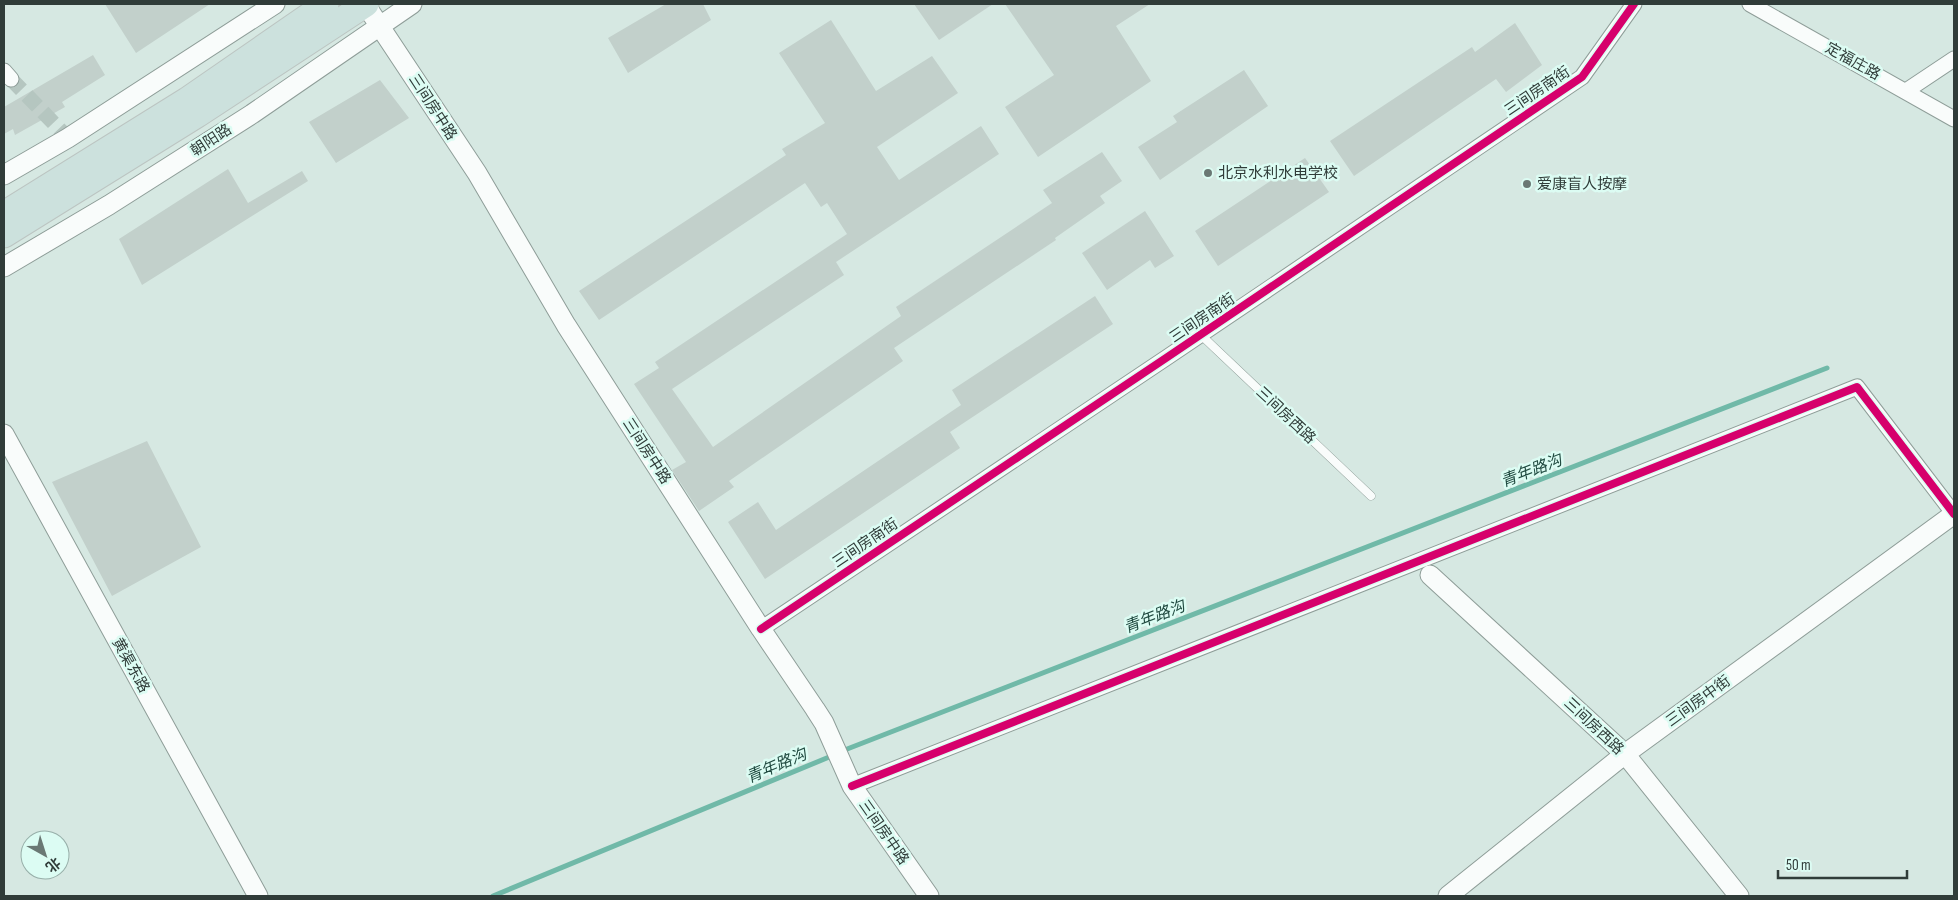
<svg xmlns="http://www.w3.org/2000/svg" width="1958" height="900" font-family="'Sofia Sans Condensed','Noto Sans SC',sans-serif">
  <rect width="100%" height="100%" fill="#d6e8e2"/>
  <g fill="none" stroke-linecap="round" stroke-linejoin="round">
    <!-- stream -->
    <path stroke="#70b9a8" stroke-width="5" d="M 842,751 L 1827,368
      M 493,896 L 834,755"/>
  </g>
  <!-- building -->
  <path fill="#c2d0cb" d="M 105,4 L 210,4 L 136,53 Z
    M 666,4 L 703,4 L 711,20 L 628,73 L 608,38 Z
    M 914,4 L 993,4 L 939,40 Z
    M 1005,4 L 1150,4 L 1116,26 L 1151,81 L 1038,157 L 1005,107 L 1054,75 Z
    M 831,20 L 876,91 L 932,56 L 958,93 L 877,147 L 899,180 L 981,126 L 999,154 L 836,262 L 844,275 L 672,389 L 713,447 L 901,316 L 896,307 L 1052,203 L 1043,190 L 1102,152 L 1122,181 L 1100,196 L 1105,203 L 1055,238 L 1056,240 L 894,348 L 903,361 L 729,481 L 734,487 L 699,511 L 672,470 L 686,462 L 634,384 L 659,368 L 655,362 L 847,234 L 827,203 L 821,207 L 805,183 L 599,320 L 579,291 L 786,155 L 782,149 L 825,123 L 779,53 Z
    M 1515,23 L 1542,65 L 1506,92 L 1496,79 L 1354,176 L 1330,141 L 1472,47 L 1475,52 Z
    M 93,55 L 105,75 L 62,102 L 65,107 L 15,135 L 13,129 L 4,134 L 4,107 Z
    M 1244,70 L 1268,106 L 1160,180 L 1138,147 L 1177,122 L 1173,116 Z
    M 380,80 L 409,118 L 336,163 L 309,122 Z
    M 1305,158 L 1329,192 L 1218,266 L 1195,231 Z
    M 228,169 L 248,203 L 302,171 L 308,181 L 142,285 L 119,239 Z
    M 1145,211 L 1174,256 L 1155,268 L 1150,260 L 1107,290 L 1082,253 Z
    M 1095,296 L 1113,324 L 950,432 L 960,448 L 765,579 L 728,522 L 758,502 L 776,530 L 961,405 L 952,390 Z
    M 147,441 L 201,547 L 112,596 L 52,482 Z"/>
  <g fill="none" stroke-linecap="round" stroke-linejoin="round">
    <!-- minor-tunnel -->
    <path stroke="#b5c6c0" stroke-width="15" stroke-dasharray="15 8" stroke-linecap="butt" d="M 11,79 L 68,138"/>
    <defs>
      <path id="service" d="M 1201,335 L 1371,496"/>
      <path id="minor" d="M 1750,4 L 1954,119
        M 4,71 L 11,79
        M 1906,91 L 1954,59
        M 761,629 L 1166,358 L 1582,77 L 1634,4
        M 852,786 L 1857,387 L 1954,514"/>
      <path id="tertiary" d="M 365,4 L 477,173 L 566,325 L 761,629 L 815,709 L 824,723 L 852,786 L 929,896
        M 4,175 L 68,138 L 275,4
        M 4,267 L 109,205 L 252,114 L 412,4
        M 4,434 L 258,896
        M 1430,575 L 1625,754 L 1739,896
        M 1448,896 L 1625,754 L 1954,514"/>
      <path id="trunk" d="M 4,214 L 187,100 L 326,4
        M 4,235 L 197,115 L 366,4"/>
    </defs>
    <!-- service casing -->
    <use href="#service" stroke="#8e9d98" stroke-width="9"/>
    <!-- minor casing -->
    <use href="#minor" stroke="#8e9d98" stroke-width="17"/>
    <!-- tertiary casing -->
    <use href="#tertiary" stroke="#8e9d98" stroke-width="21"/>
    <!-- trunk casing -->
    <use href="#trunk" stroke="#bcc5c2" stroke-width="27"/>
    <!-- service -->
    <use href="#service" stroke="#f9fcfb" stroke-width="8"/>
    <!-- minor -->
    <use href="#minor" stroke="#f9fcfb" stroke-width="15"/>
    <!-- tertiary -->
    <use href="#tertiary" stroke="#f9fcfb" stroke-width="19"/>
    <!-- trunk -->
    <use href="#trunk" stroke="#cce1dd" stroke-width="25"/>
    <defs>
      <path id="cycleway" d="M 761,629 L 1166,358 L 1582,77 L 1634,4
        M 852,786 L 1857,387 L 1954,514"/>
    </defs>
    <!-- cycleway casing -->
    <use href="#cycleway" stroke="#dcfcf3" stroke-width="11"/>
    <!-- cycleway -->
    <use href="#cycleway" stroke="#d6006c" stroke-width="8"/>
  </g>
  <!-- markers -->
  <g fill="#6a7874" stroke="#dcfcf3" stroke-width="2">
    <circle cx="1208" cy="173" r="5"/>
    <circle cx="1527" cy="184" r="5"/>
  </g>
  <g text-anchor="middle" stroke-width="5" stroke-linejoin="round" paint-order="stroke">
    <!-- street labels -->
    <g font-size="15" fill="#303c39" stroke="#dcfcf3">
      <text transform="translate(1853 61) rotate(29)" y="5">定福庄路</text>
      <text transform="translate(1537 91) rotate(-34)" y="5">三间房南街</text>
      <text transform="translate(433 107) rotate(57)" y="5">三间房中路</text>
      <text transform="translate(211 140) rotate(-33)" y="5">朝阳路</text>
      <text transform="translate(1202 318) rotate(-34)" y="5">三间房南街</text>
      <text transform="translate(1286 415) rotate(43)" y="5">三间房西路</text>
      <text transform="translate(647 451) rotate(57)" y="5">三间房中路</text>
      <text transform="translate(865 543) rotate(-34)" y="5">三间房南街</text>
      <text transform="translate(131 665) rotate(61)" y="5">黄渠东路</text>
      <text transform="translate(1698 701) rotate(-36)" y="5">三间房中街</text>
      <text transform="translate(1594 726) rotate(43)" y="5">三间房西路</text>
      <text transform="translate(884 832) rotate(55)" y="5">三间房中路</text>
    </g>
    <!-- poi labels -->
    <g font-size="15" fill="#303c39" stroke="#dcfcf3" text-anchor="start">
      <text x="1218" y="178">北京水利水电学校</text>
      <text x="1537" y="189">爱康盲人按摩</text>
    </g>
    <!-- water labels -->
    <g font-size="16" font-style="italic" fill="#214b41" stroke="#dcfcf3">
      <text transform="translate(1531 470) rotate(-21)" y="6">青年路沟</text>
      <text transform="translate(1154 616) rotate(-21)" y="6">青年路沟</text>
      <text transform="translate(776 765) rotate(-23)" y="6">青年路沟</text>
    </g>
  </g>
  <!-- border -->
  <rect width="1958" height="900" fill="none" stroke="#303c39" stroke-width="10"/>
  <!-- north arrow -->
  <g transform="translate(45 855) rotate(141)"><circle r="24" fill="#dcfcf3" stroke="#97afa9"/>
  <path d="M0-4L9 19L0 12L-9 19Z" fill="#6a7874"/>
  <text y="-8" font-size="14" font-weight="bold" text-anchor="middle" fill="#303c39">北</text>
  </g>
  <!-- scale -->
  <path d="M1778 870v8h129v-8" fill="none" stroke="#303c39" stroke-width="2.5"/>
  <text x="1786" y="870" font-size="15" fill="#303c39" stroke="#dcfcf3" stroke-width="4" paint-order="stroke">50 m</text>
</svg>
